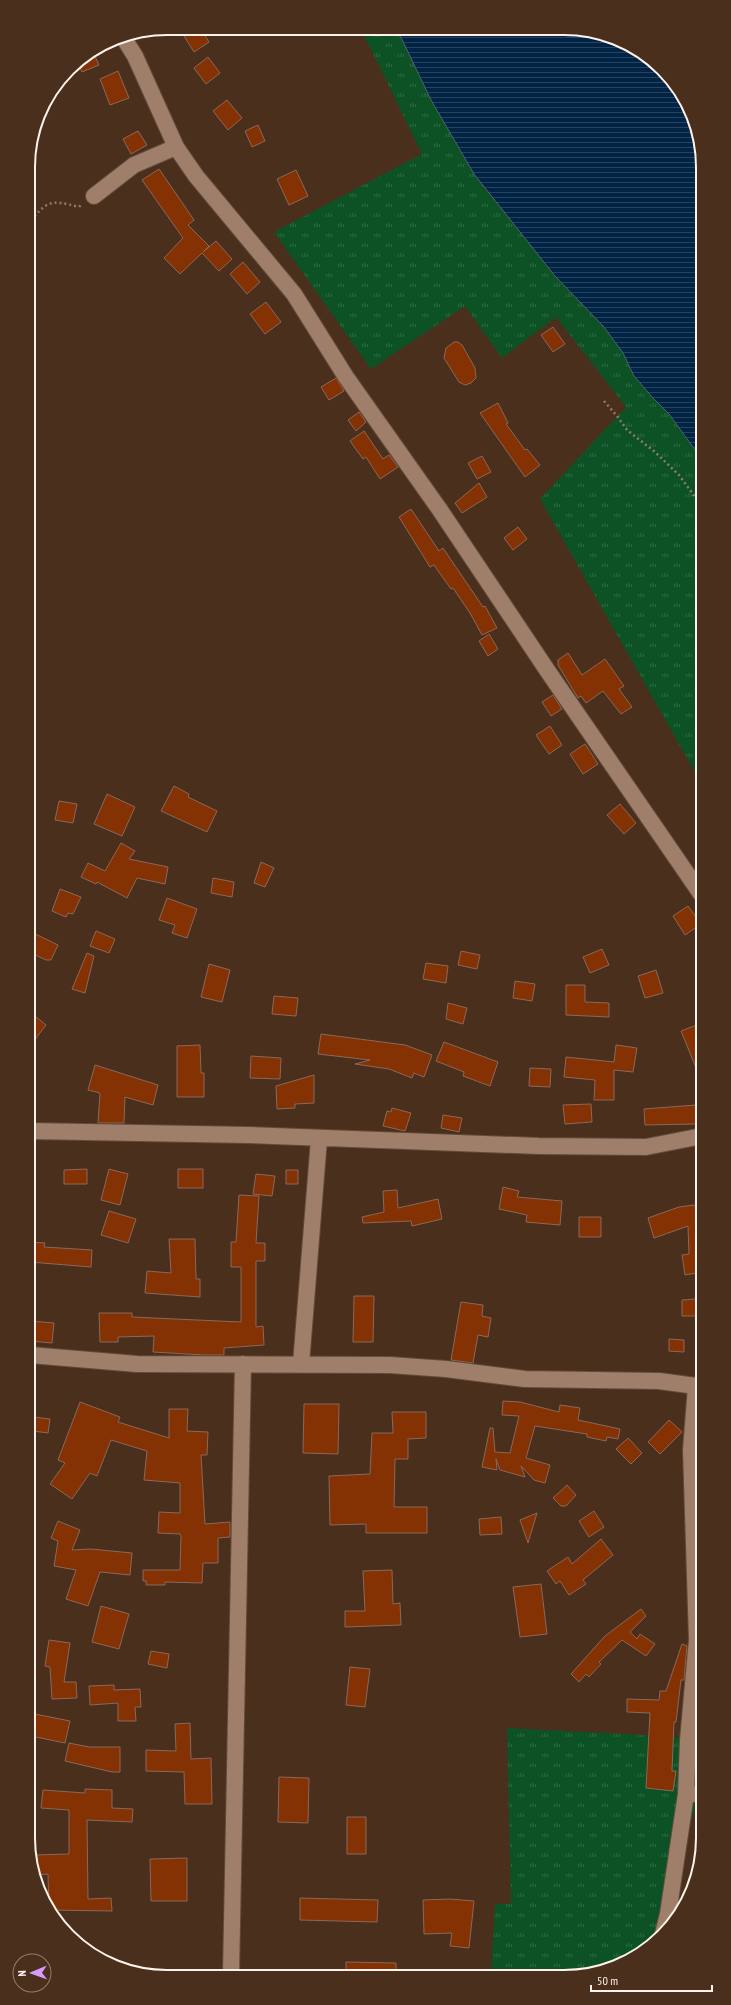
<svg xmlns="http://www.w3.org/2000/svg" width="731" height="2005" font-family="'PT Sans Narrow',sans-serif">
  <defs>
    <pattern id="grass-tufts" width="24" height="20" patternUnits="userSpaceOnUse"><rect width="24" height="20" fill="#0c5225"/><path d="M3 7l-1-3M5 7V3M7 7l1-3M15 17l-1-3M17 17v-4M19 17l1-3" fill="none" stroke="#306b45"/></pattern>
    <pattern id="water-rules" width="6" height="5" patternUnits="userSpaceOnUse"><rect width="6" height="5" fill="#012344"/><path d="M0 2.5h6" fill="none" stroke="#27435f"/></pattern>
  </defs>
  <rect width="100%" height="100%" fill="#4b2f1d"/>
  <!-- grass -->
  <path fill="url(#grass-tufts)" d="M 361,29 L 397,29 L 431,100 L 474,174 L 555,276 L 604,327 L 623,353 L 634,376 L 653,398 L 669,414 L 701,458 L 700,781 L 540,499 L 626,407 L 556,317 L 502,358 L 465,306 L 371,369 L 274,232 L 422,154 Z
    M 507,1728 L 700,1738 L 699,1799 L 688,1830 L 679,1883 L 678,1910 L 680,1911 L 669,1929 L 634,1958 L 591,1974 L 491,1974 L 495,1904 L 511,1904 Z"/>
  <!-- water -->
  <path fill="url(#water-rules)" stroke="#4d6176" d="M 397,29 L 591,31 L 633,47 L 662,69 L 689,105 L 700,140 L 701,458 L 669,414 L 653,398 L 634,376 L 623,353 L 604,327 L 555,276 L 474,174 L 431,100 Z"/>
  <!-- building -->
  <path fill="#843203" stroke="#8a685a" d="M 179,28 L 200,28 L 209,42 L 194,52 Z
    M 93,52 L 99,65 L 82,72 L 77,61 Z
    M 208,57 L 220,73 L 206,84 L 194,68 Z
    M 118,71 L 129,98 L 110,105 L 100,79 Z
    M 227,100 L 242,118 L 228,130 L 213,111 Z
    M 258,125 L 265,141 L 252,147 L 245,131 Z
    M 138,131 L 147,145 L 131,154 L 123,139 Z
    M 159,169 L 194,220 L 188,225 L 209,246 L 203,252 L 216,241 L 232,259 L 219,271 L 202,253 L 180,274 L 164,258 L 183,238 L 142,180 Z
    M 296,170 L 308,196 L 289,205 L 277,179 Z
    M 243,262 L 260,282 L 247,294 L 230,274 Z
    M 266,302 L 281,322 L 265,334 L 250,314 Z
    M 553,327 L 565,344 L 553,352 L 541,335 Z
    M 454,342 L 458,342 L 462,345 L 475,368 L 476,378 L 471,383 L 465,385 L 459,382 L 444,358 L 446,348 Z
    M 336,378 L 344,391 L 329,400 L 321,387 Z
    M 498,403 L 508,423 L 506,424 L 525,450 L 527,449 L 540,465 L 525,477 L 480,413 Z
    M 359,412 L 366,422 L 356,431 L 348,420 Z
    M 364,431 L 383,459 L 389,455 L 398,467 L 380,479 L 366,457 L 363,459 L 350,441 Z
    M 482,456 L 491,472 L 477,479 L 468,463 Z
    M 479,483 L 487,497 L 462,513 L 455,503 Z
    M 411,509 L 439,551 L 443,548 L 483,607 L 485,606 L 497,628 L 482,635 L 470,613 L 453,588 L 451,589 L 434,565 L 430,567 L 399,517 Z
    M 518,527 L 527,539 L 513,550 L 504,538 Z
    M 489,634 L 498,649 L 488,656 L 479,641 Z
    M 568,653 L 582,675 L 605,659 L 624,686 L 619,689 L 632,707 L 621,714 L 603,691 L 586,703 L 581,696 L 578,698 L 558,665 L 558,660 Z
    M 553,695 L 562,709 L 551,716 L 542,702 Z
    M 550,726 L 562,745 L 549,754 L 536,735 Z
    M 585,744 L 598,764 L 583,774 L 570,754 Z
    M 174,786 L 189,794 L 188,797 L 217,811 L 207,832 L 161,811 Z
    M 107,794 L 135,807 L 122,836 L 94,824 Z
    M 59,801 L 77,804 L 73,823 L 55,820 Z
    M 620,804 L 636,823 L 624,834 L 607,815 Z
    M 121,843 L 135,851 L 129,859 L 168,867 L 165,884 L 137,878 L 127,898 L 97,882 L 96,884 L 81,877 L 88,863 L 105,871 Z
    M 261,862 L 274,868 L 265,887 L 254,883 Z
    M 213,878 L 234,882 L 232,897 L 211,893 Z
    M 60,889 L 81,897 L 73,914 L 68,913 L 66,917 L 52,911 Z
    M 167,898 L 197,909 L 187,938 L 172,933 L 175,925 L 159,920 Z
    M 688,906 L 701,924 L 685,935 L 673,916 Z
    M 29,931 L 58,945 L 51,960 L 46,960 L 29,952 Z
    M 96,931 L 115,939 L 109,953 L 90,946 Z
    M 602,949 L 609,965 L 590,973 L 583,957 Z
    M 461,951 L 480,955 L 477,969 L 458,965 Z
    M 87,953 L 94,956 L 85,993 L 72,989 Z
    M 426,963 L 448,966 L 446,983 L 423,979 Z
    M 209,964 L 230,970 L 222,1002 L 201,997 Z
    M 656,970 L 663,993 L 645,998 L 638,976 Z
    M 515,981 L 535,984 L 532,1001 L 513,998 Z
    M 566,985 L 585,985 L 585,1002 L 609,1003 L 609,1017 L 566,1015 Z
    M 274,996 L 298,998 L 296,1016 L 272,1014 Z
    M 448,1003 L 467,1008 L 463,1024 L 446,1019 Z
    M 30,1012 L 46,1025 L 30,1046 Z
    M 702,1023 L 702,1080 L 701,1080 L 681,1031 Z
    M 321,1034 L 405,1045 L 432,1055 L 424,1077 L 414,1073 L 412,1078 L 389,1069 L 355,1064 L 370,1060 L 318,1054 Z
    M 444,1042 L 498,1062 L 490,1086 L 463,1076 L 464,1072 L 436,1061 Z
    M 200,1045 L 201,1073 L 204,1073 L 204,1097 L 177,1097 L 177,1046 Z
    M 616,1045 L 637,1048 L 633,1072 L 614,1070 L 614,1100 L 594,1100 L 595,1080 L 564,1077 L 566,1057 L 614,1062 Z
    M 251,1056 L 281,1058 L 280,1079 L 250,1078 Z
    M 95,1065 L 158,1085 L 153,1105 L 125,1097 L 124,1123 L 98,1123 L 100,1093 L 88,1090 Z
    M 530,1068 L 551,1069 L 550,1087 L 529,1086 Z
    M 314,1075 L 314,1103 L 295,1104 L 295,1108 L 277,1109 L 276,1086 Z
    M 591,1104 L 592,1122 L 565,1124 L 563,1105 Z
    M 696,1105 L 696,1124 L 645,1125 L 644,1109 Z
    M 392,1108 L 411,1113 L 405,1131 L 383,1126 L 387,1111 L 391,1112 Z
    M 443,1115 L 462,1118 L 459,1132 L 441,1128 Z
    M 87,1169 L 87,1184 L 64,1184 L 64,1170 Z
    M 109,1169 L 128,1174 L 120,1205 L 101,1200 Z
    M 178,1169 L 203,1169 L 203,1188 L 178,1188 Z
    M 286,1170 L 298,1170 L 298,1184 L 286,1184 Z
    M 256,1174 L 275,1176 L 272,1196 L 253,1194 Z
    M 503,1187 L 519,1191 L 517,1197 L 562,1201 L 560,1225 L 526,1222 L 527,1215 L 499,1209 Z
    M 397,1190 L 398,1208 L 438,1199 L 442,1219 L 412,1226 L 411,1221 L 363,1223 L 362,1217 L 384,1212 L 383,1191 Z
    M 239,1195 L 259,1196 L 256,1243 L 265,1243 L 265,1261 L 256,1261 L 256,1327 L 263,1326 L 264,1345 L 224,1348 L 224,1355 L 205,1355 L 153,1352 L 154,1336 L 118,1337 L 118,1342 L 100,1342 L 99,1313 L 132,1313 L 132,1317 L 241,1322 L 241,1267 L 231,1267 L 231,1242 L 236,1242 Z
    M 695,1205 L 696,1210 L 699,1210 L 702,1272 L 685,1275 L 682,1255 L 689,1254 L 688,1226 L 654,1238 L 648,1218 L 679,1207 Z
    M 109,1211 L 136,1219 L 128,1243 L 101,1235 Z
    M 579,1217 L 601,1217 L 601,1237 L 579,1237 Z
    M 169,1239 L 195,1239 L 196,1279 L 200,1279 L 200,1297 L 145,1293 L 147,1271 L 171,1273 Z
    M 30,1242 L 45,1243 L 44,1247 L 92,1250 L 91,1267 L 30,1262 Z
    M 354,1296 L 374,1296 L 373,1342 L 353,1342 Z
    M 696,1299 L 702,1299 L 702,1316 L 682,1316 L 682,1300 Z
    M 461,1302 L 483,1305 L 482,1316 L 491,1318 L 488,1337 L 478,1335 L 473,1363 L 451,1360 Z
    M 30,1321 L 54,1323 L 52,1343 L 30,1341 Z
    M 669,1339 L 684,1340 L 684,1352 L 669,1351 Z
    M 503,1401 L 520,1402 L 559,1412 L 560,1405 L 580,1408 L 578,1420 L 620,1429 L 618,1439 L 607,1437 L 606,1441 L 587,1437 L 587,1434 L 535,1426 L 526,1458 L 550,1465 L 545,1483 L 534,1480 L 521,1466 L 525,1477 L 500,1470 L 496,1459 L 497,1470 L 482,1467 L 490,1428 L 493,1428 L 495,1452 L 510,1453 L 519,1416 L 502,1415 Z
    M 80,1402 L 120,1417 L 118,1422 L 169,1438 L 169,1409 L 188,1409 L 187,1431 L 208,1432 L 207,1455 L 201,1455 L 205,1524 L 230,1522 L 230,1537 L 218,1538 L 218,1563 L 203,1563 L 202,1583 L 165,1582 L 165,1585 L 146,1585 L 146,1581 L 143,1581 L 143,1570 L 180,1570 L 181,1536 L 180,1534 L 158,1533 L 159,1512 L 180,1513 L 180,1483 L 144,1480 L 147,1451 L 111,1440 L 97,1476 L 90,1473 L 72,1499 L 50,1484 L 65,1463 L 58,1460 Z
    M 304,1404 L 339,1404 L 338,1454 L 303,1453 Z
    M 392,1412 L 426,1412 L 426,1438 L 408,1439 L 408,1459 L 395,1459 L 394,1507 L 427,1507 L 427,1533 L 366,1533 L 366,1524 L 330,1525 L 329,1476 L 370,1474 L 372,1433 L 393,1433 Z
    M 34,1417 L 50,1419 L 48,1433 L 33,1431 Z
    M 669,1420 L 682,1432 L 660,1454 L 648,1442 Z
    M 628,1438 L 642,1453 L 631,1464 L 616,1449 Z
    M 567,1485 L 576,1495 L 566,1506 L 561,1506 L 553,1498 Z
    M 594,1511 L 604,1527 L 589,1537 L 579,1521 Z
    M 537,1513 L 528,1543 L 520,1520 Z
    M 501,1517 L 502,1534 L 480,1535 L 479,1519 Z
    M 58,1521 L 80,1530 L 72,1550 L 91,1549 L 132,1553 L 130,1575 L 100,1572 L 88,1606 L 66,1599 L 76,1570 L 54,1566 L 58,1541 L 51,1538 Z
    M 601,1539 L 613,1555 L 583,1580 L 586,1584 L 569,1595 L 560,1581 L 556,1584 L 547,1571 L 568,1557 L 572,1564 Z
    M 392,1570 L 393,1604 L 400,1603 L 401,1625 L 345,1627 L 345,1611 L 365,1611 L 363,1571 Z
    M 541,1584 L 547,1634 L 520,1637 L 513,1587 Z
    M 101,1606 L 129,1614 L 119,1649 L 92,1642 Z
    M 641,1609 L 646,1616 L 630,1632 L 637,1639 L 640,1634 L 655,1644 L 646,1656 L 622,1640 L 599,1662 L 601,1664 L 589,1677 L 586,1674 L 579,1682 L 571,1674 L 605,1636 Z
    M 49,1640 L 70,1643 L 64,1682 L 76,1682 L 77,1698 L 52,1699 L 50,1667 L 45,1666 Z
    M 682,1644 L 687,1646 L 684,1680 L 681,1680 L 676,1722 L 674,1722 L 672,1771 L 676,1771 L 673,1791 L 646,1788 L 650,1713 L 627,1712 L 627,1699 L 659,1700 L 660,1691 L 666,1691 Z
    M 151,1651 L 169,1654 L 167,1668 L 148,1664 Z
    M 350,1667 L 370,1669 L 365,1707 L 346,1705 Z
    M 114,1685 L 114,1690 L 140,1689 L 141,1707 L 135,1707 L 136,1721 L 118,1721 L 118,1703 L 90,1705 L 89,1686 Z
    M 35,1714 L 70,1721 L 65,1743 L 31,1736 Z
    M 190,1723 L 191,1759 L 211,1758 L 212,1804 L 185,1804 L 184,1772 L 146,1771 L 146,1750 L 176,1751 L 175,1724 Z
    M 69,1743 L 89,1747 L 120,1747 L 120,1772 L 112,1772 L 65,1761 Z
    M 279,1777 L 309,1778 L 308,1823 L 278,1822 Z
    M 85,1789 L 112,1790 L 112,1808 L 133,1809 L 132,1822 L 87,1820 L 88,1899 L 111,1898 L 112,1911 L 49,1910 L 48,1874 L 36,1875 L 35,1855 L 69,1854 L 69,1810 L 41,1808 L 43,1790 L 85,1793 Z
    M 347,1817 L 366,1817 L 366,1854 L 347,1854 Z
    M 187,1858 L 187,1901 L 151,1901 L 150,1859 Z
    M 300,1898 L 378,1900 L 377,1922 L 300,1920 Z
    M 450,1899 L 474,1901 L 469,1948 L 450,1946 L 452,1933 L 424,1934 L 423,1900 Z
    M 346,1962 L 396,1963 L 396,1974 L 346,1974 Z"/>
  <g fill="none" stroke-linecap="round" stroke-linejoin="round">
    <defs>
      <path id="minor" d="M 123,37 L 135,56 L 176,147 L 196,176 L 294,294 L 346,377 L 440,510 L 547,670 L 701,894
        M 94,196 L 134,165 L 176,147
        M 30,1131 L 248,1135 L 539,1146 L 646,1147 L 702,1136
        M 30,1355 L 137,1364 L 390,1365 L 446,1369 L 525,1379 L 659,1381 L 696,1386 L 702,1384
        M 301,1364 L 319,1139
        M 686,1794 L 703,1794
        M 663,1934 L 668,1914 L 686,1794 L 688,1740 L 697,1640 L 691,1450 L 696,1386
        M 231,1974 L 243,1364"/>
    </defs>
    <!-- minor casing -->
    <use href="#minor" stroke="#614c3c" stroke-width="18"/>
    <!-- path -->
    <path stroke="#907a6d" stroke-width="2.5" stroke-dasharray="2 3" stroke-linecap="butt" d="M 28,224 C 47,201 49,199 79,207 L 81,205
      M 604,401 L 617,416 L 627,430 L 655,452 L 679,475 L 698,501 L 701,510"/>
    <!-- minor -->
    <use href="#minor" stroke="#9f7f6a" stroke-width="16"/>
  </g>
  <!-- crop -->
  <path d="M0 0H731V2005H0ZM167 35H564A132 132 0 0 1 696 167V1838A132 132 0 0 1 564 1970H167A132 132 0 0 1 35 1838V167A132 132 0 0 1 167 35Z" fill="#4b2f1d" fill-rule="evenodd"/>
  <path fill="none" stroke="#fef3ec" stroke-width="2" d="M167 35H564A132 132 0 0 1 696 167V1838A132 132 0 0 1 564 1970H167A132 132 0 0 1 35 1838V167A132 132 0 0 1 167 35Z"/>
  <!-- north arrow -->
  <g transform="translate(32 1973) rotate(268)"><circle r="19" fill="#4b2f1d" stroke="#937d70"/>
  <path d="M0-3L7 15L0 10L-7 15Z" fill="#d69bfa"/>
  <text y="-6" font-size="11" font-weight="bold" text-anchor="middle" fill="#fef3ec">N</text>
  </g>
  <!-- scale -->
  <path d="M591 1985v6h121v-6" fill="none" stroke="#fef3ec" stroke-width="2"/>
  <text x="597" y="1985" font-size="12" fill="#fef3ec" stroke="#4b2f1d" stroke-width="3" paint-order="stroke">50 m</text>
</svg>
